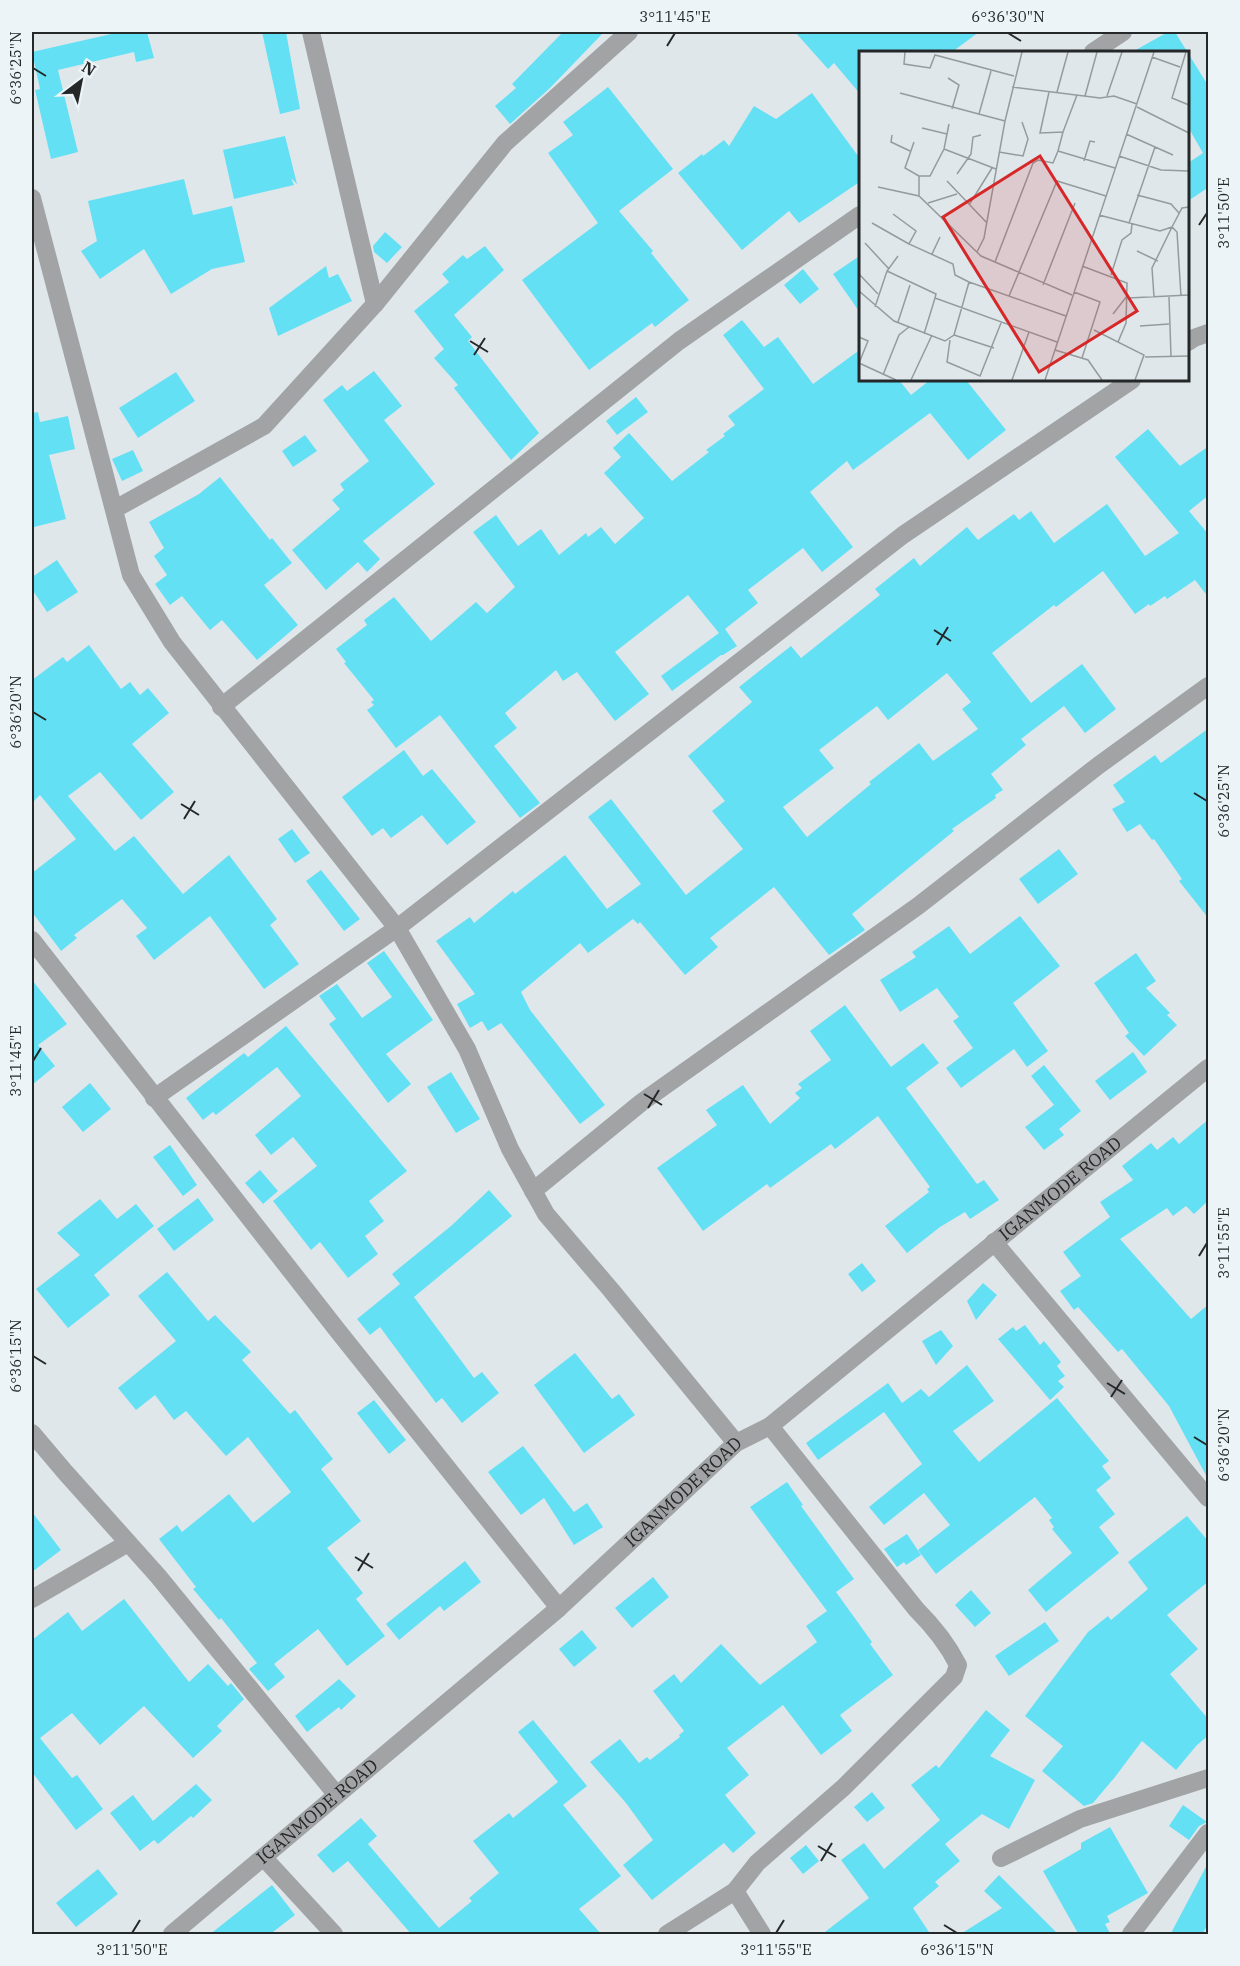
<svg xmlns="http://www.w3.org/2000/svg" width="1240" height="1966" font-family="'IBM Plex Serif',serif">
  <rect width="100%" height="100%" fill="#dfe7eb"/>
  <!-- building -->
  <path fill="#64e0f4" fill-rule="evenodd" d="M 120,32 L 147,32 L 154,58 L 136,62 L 134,52 L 58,70 L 78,152 L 51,159 L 35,90 L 40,89 L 32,52 Z
    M 262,32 L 286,32 L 300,109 L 280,114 Z
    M 563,32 L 604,32 L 550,88 L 510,124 L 495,106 L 516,88 L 512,84 Z
    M 795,32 L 979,32 L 952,52 L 861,52 L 861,95 L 834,63 L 828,69 Z
    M 1168,32 L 1175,32 L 1209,87 L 1209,187 L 1188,201 L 1188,163 L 1203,153 L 1188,127 L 1188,52 L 1132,52 Z
    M 608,87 L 673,169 L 619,211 L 653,251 L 651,253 L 689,300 L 655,327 L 652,323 L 589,370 L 522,280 L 598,223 L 548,153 L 573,135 L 563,122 Z
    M 812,93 L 861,160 L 861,181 L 799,223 L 789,211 L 742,250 L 678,173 L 702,154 L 703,156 L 724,140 L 729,146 L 754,106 L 776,119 Z
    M 285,136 L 297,184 L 291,178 L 294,185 L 234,199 L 223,150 Z
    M 184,179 L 193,215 L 232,206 L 245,262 L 212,269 L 171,294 L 144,249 L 100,279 L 81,251 L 97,241 L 88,201 Z
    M 385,232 L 402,247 L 387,263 L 374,252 L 373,246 Z
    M 485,246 L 504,270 L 454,315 L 472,337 L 468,341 L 539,433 L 511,460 L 454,388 L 458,385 L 434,358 L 444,349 L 414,311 L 449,282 L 442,274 L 463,255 L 467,259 Z
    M 861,255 L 861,314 L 833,274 Z
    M 326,266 L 329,278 L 338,274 L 352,301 L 278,336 L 269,308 Z
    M 803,269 L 819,289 L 800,304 L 784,285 Z
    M 742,320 L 764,347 L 778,337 L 813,384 L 861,349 L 861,380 L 899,380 L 911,395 L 930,380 L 966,380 L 1006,430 L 968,460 L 930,413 L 853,470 L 847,461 L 810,492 L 853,547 L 822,572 L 803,548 L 748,590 L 758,603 L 725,629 L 737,646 L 723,655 L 721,655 L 672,691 L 661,676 L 719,633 L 688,595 L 615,652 L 649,694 L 615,721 L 577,672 L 563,681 L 556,670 L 505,713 L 517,728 L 494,746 L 540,803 L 520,818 L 440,715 L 396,748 L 367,710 L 374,705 L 371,702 L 374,700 L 344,663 L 346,662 L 336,649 L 367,625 L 364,620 L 394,597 L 431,641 L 476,602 L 487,613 L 515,587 L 473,532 L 496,515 L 518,546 L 541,529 L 559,555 L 586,533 L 588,537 L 601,527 L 615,544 L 644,518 L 604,473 L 621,457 L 613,448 L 629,433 L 672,481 L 709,452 L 706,450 L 725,436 L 723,434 L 735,425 L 728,416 L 764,389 L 723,335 Z
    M 374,371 L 402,406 L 384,420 L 435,484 L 363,541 L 380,559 L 367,572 L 358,562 L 326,590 L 292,550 L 340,509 L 332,500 L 344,490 L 340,484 L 369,461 L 323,400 L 342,385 L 347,391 Z
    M 176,372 L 195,401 L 138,438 L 119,408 Z
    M 636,397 L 648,412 L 617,435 L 606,421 Z
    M 38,412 L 40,422 L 68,416 L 75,449 L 49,455 L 66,519 L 34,527 L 32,516 L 32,413 Z
    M 1148,429 L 1180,466 L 1209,446 L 1209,495 L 1189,511 L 1209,535 L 1209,598 L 1195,580 L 1167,599 L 1165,596 L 1150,606 L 1149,604 L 1135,614 L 1103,571 L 1056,607 L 1054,605 L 992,653 L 1031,703 L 1082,664 L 1116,709 L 1085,733 L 1064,706 L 1021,739 L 1026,745 L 991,774 L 1003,790 L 995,795 L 996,798 L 952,829 L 954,831 L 852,914 L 865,930 L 829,955 L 774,887 L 710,938 L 718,947 L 685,975 L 640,922 L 638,924 L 633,919 L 588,953 L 580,943 L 521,992 L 530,1010 L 605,1105 L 580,1124 L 501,1023 L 488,1031 L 482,1021 L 470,1028 L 457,1004 L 475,994 L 436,941 L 470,917 L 474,923 L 513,891 L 515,894 L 565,855 L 607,909 L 641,884 L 588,817 L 611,799 L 686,895 L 743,849 L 712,811 L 725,801 L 688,756 L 752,702 L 739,687 L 791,646 L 801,658 L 880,595 L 875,589 L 914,558 L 920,566 L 967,527 L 978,540 L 1014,514 L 1019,520 L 1031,511 L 1054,543 L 1107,504 L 1145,556 L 1179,533 L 1115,457 ZM 947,673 L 971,702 L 962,709 L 978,729 L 933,761 L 919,743 L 869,782 L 871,784 L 807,837 L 783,807 L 834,768 L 819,750 L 877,706 L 888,720 Z
    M 305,435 L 317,451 L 293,467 L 282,451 Z
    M 133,450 L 143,471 L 122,481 L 112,459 Z
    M 220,477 L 270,540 L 272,538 L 292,563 L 264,585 L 298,625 L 257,660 L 222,620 L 210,630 L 182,596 L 170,605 L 155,584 L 167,575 L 154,556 L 164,548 L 149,522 L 199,494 Z
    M 57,560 L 78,592 L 47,612 L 32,589 L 32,577 Z
    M 89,645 L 121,689 L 130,682 L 140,695 L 148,688 L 169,713 L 132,744 L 174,792 L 141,820 L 100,772 L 68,796 L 115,851 L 134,836 L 183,894 L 229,855 L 277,919 L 270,925 L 299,964 L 264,989 L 210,916 L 154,960 L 136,936 L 147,928 L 122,899 L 74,935 L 77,938 L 61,951 L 32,912 L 32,873 L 76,839 L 40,795 L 32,803 L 32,680 L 63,657 L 67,662 Z
    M 1209,728 L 1209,919 L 1179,881 L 1182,879 L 1154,839 L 1152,840 L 1140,824 L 1127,832 L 1112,809 L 1125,802 L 1113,785 L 1155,755 L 1161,763 Z
    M 404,750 L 423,776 L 432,769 L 476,822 L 447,845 L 422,815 L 391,838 L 383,828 L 372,836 L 342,797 Z
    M 292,829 L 310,853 L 295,863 L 278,839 Z
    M 1059,849 L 1078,874 L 1038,904 L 1019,879 Z
    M 321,870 L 360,919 L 344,931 L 306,881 Z
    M 1020,916 L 1060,966 L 1013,1003 L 1048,1051 L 1027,1067 L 1014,1049 L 961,1088 L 946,1068 L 973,1048 L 953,1021 L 959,1017 L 937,988 L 900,1012 L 880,980 L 916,957 L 912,952 L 949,926 L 970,954 Z
    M 384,951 L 433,1020 L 386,1054 L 411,1084 L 388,1103 L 329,1024 L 336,1019 L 319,996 L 337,984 L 362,1018 L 392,997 L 367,963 Z
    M 1136,953 L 1156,981 L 1146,988 L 1170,1013 L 1167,1015 L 1177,1025 L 1144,1056 L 1125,1036 L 1129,1033 L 1094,983 Z
    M 32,980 L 67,1024 L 38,1045 L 55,1066 L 32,1085 Z
    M 845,1005 L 891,1067 L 923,1043 L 939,1063 L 906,1088 L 977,1184 L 984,1180 L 999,1200 L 970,1219 L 965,1212 L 940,1227 L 907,1253 L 885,1226 L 929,1192 L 927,1189 L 930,1187 L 878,1116 L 835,1149 L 831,1144 L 770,1188 L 767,1184 L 703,1231 L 657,1168 L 717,1125 L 706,1110 L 743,1085 L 770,1124 L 800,1098 L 795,1093 L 802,1088 L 798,1084 L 831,1060 L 810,1031 Z
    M 286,1026 L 407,1171 L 369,1201 L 384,1221 L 365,1236 L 378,1254 L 348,1278 L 320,1242 L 311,1250 L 273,1201 L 317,1166 L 293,1137 L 271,1155 L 255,1135 L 301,1096 L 277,1067 L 216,1115 L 213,1112 L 203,1120 L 186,1098 L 244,1053 L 248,1057 Z
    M 1133,1052 L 1147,1072 L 1110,1100 L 1095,1081 Z
    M 1044,1065 L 1081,1111 L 1059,1129 L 1064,1135 L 1044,1150 L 1025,1127 L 1054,1105 L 1031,1076 Z
    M 451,1072 L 480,1119 L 456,1133 L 427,1087 Z
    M 90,1083 L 111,1109 L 83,1132 L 62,1107 Z
    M 1209,1119 L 1209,1200 L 1194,1214 L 1186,1206 L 1173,1216 L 1167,1208 L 1120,1239 L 1191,1319 L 1209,1304 L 1209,1481 L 1169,1406 L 1122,1349 L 1118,1352 L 1078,1307 L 1074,1310 L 1060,1291 L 1081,1276 L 1063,1252 L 1110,1217 L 1100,1202 L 1133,1180 L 1122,1166 L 1151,1143 L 1157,1150 L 1173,1137 L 1179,1144 Z
    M 170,1145 L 197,1185 L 183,1196 L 153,1157 Z
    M 260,1170 L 278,1191 L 263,1204 L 245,1183 Z
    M 489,1190 L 512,1216 L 414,1297 L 474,1378 L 482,1372 L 499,1393 L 462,1423 L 442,1398 L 436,1403 L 380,1327 L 370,1335 L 357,1319 L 400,1284 L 392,1274 L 451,1226 Z
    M 198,1198 L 214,1220 L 174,1251 L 157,1229 Z
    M 100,1199 L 117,1219 L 136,1204 L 154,1226 L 94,1275 L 110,1295 L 68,1328 L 36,1289 L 80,1255 L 57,1233 Z
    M 862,1263 L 876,1281 L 862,1292 L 848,1274 Z
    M 167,1272 L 208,1321 L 215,1315 L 251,1352 L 242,1360 L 290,1414 L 295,1410 L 333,1459 L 321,1469 L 361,1521 L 327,1548 L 363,1593 L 356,1599 L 385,1636 L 347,1666 L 318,1629 L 274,1664 L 285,1677 L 268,1691 L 249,1669 L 257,1663 L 221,1618 L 219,1620 L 193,1589 L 196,1587 L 159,1539 L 177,1525 L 182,1532 L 229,1494 L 253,1523 L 291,1492 L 248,1437 L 226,1456 L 186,1411 L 174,1420 L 155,1395 L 136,1410 L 118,1388 L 176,1341 L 138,1296 Z
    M 983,1283 L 997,1295 L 976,1320 L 967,1301 Z
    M 1025,1325 L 1040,1345 L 1044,1341 L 1061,1362 L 1057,1366 L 1065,1376 L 1058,1381 L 1064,1387 L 1050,1400 L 998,1339 L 1013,1327 L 1016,1331 Z
    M 941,1330 L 953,1346 L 936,1365 L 922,1341 Z
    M 575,1353 L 612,1399 L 619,1394 L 635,1415 L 584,1453 L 534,1385 Z
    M 967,1365 L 994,1401 L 953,1431 L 979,1462 L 1057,1398 L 1109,1461 L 1102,1466 L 1111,1478 L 1096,1490 L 1115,1514 L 1099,1527 L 1119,1553 L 1046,1612 L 1028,1590 L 1072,1553 L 1052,1529 L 1054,1527 L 1049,1520 L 1052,1518 L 1035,1497 L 936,1574 L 918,1550 L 950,1525 L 924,1493 L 884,1525 L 869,1507 L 922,1464 L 884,1412 L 818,1460 L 806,1443 L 888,1383 L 902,1403 L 921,1389 L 929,1397 Z
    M 374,1400 L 406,1440 L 389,1454 L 357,1413 Z
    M 523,1446 L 574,1512 L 587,1503 L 603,1527 L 574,1545 L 544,1498 L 521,1515 L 488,1472 Z
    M 787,1482 L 803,1505 L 801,1506 L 854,1579 L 836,1592 L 872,1642 L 870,1644 L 893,1675 L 840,1715 L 852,1731 L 821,1755 L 783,1705 L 727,1748 L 749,1775 L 725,1795 L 756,1833 L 733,1853 L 724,1843 L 652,1900 L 623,1865 L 653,1840 L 626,1803 L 590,1762 L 620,1739 L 639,1763 L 647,1757 L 650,1760 L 680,1737 L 679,1735 L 684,1731 L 653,1691 L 674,1674 L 681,1683 L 721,1644 L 760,1685 L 817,1642 L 806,1626 L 827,1611 L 750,1507 Z
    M 32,1512 L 61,1550 L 32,1572 Z
    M 1187,1516 L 1209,1542 L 1209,1581 L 1167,1615 L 1198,1649 L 1170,1674 L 1209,1720 L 1209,1735 L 1197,1745 L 1176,1770 L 1142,1741 L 1115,1777 L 1093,1803 L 1084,1806 L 1042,1771 L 1063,1746 L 1025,1716 L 1088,1632 L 1108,1616 L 1111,1620 L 1148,1589 L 1128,1562 Z
    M 907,1534 L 921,1555 L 906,1565 L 904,1562 L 897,1567 L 884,1549 Z
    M 465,1561 L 481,1582 L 444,1611 L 440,1606 L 399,1640 L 386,1624 Z
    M 653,1577 L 669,1597 L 632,1628 L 615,1608 Z
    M 971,1590 L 991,1613 L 975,1627 L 955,1605 Z
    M 124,1599 L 189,1682 L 208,1664 L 228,1686 L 231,1683 L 244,1699 L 217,1726 L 222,1731 L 193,1758 L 144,1706 L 100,1745 L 72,1713 L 40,1738 L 72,1778 L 77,1775 L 103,1809 L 76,1830 L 32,1772 L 32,1640 L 68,1612 L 82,1631 Z
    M 1045,1622 L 1059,1641 L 1009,1676 L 995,1656 Z
    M 582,1630 L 597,1648 L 574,1667 L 559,1649 Z
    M 339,1679 L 356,1696 L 341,1710 L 339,1707 L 307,1732 L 295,1716 Z
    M 986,1710 L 1010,1730 L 990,1756 L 1035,1780 L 1009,1829 L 982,1814 L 945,1844 L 960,1861 L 935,1882 L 939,1886 L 913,1908 L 931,1935 L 821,1935 L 869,1898 L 841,1860 L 864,1843 L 884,1869 L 940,1820 L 911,1785 L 936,1765 L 939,1768 Z
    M 533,1720 L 587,1786 L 563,1805 L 621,1876 L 579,1909 L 602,1935 L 412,1935 L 348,1861 L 333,1873 L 317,1855 L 361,1818 L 377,1836 L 368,1844 L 439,1928 L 472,1901 L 469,1898 L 499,1873 L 473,1841 L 509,1813 L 513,1818 L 558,1782 L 518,1732 Z
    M 196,1784 L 212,1800 L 193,1818 L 191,1816 L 158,1844 L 154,1840 L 140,1851 L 110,1813 L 133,1795 L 153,1821 Z
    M 872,1792 L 885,1808 L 867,1822 L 854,1807 Z
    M 1183,1805 L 1207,1822 L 1199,1826 L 1189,1840 L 1169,1826 Z
    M 1110,1827 L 1148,1893 L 1107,1916 L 1110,1922 L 1105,1924 L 1111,1935 L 1079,1935 L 1043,1871 L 1081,1849 L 1081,1843 Z
    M 806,1845 L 819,1861 L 803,1874 L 790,1858 Z
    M 1209,1861 L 1209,1922 L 1202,1935 L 1170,1935 Z
    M 98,1869 L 118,1894 L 76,1927 L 56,1903 Z
    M 999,1875 L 1059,1935 L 959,1935 L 1002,1908 L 984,1891 Z
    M 272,1885 L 295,1915 L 269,1935 L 209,1935 Z"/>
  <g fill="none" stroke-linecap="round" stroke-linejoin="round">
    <!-- street -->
    <g stroke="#a1a3a5" stroke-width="18">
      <path d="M 311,32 L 375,304"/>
      <path d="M 1093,52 L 1123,32"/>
      <path d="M 32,198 L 131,575 L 172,642 L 397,928 L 467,1049 L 510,1149 L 546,1214 L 611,1290 L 736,1443"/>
      <path d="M 1188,342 L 1194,338 L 1208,333"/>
      <path d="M 115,509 L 264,426 L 375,304 L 505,143 L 629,32"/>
      <path d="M 221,707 L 679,341 L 860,215"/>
      <path d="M 32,940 L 338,1331 L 559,1608"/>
      <path d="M 154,1098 L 397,928 L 903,535 L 1132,380"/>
      <path d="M 533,1191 L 642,1102 L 918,906 L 1099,765 L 1208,686"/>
      <path d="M 994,1242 L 1208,1498"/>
      <path d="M 32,1433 L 65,1472 L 158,1576 L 336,1794"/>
      <path d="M 32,1599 L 128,1543"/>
      <path d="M 264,1858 L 334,1934"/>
      <path d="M 1001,1858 L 1080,1819 L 1208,1778"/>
      <path d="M 735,1891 L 762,1934"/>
      <path id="s1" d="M 172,1934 L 559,1608 L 736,1443 L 770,1426 L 1208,1068"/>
      <path d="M 667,1934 L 735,1891 L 757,1863 L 844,1787 L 954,1677 L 958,1665 C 947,1643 934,1627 916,1609 L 770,1426"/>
      <path d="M 1131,1934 L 1208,1833"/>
    </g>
  </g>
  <!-- ticks -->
  <path fill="none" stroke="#252829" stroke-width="2" d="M 1008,33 L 1021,41M 667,46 L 675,33M 33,68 L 46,76M 1199,225 L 1207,213M 470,341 L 488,352M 474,355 L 485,338M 934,630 L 951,641M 937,645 L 948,627M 33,712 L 46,720M 1194,793 L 1207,801M 181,804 L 199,815M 184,819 L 195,801M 33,1061 L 41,1048M 644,1094 L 662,1105M 648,1108 L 659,1090M 1199,1256 L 1207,1243M 33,1356 L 46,1364M 1107,1383 L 1125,1394M 1111,1397 L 1122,1380M 1194,1437 L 1207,1445M 355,1557 L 373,1568M 358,1571 L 369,1553M 818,1846 L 836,1857M 821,1861 L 832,1843M 944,1925 L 957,1933M 132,1933 L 140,1920M 776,1933 L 784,1920"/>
  <g text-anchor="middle" stroke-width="4.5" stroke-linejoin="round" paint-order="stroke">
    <!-- street labels -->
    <g font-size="18" fill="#252829" stroke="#ecf4f8">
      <text dy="6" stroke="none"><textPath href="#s1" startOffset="1161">IGANMODE ROAD</textPath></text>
      <text dy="6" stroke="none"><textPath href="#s1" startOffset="676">IGANMODE ROAD</textPath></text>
      <text dy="6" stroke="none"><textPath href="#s1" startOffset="190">IGANMODE ROAD</textPath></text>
    </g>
  </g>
  <!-- overview -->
  <g transform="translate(859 51)">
    <rect width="330" height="330" fill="#dfe7eb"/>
    <path fill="none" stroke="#959b9d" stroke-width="1.5" d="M 46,1 L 45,13 L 71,17 L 76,4 L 155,25M 327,1 L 313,47 L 330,54M 293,6 L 321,16M 89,27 L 100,34 L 93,58M 153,36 L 241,47 L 255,45 L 278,53M 198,41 L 209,1M 41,42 L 146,70M 226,45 L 238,1M 248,45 L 263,1M 278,56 L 330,82M 120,63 L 132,20M 63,77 L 88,83M 204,81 L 218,44M 267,83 L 314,104M 33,84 L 32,91 L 51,100M 55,91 L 46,117 L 60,125 L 60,145M 85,98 L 137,118M 199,100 L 256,117M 140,101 L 164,105 L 169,88 L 163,71M 260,105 L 302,119 L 330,120M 225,110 L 231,90 L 236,91M 98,123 L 112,103 L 114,86 L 122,84M 60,125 L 71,125 L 85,98 L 90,73M 88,130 L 128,172M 19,136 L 60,145 L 122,205 L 213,244M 278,144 L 312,153 L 320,162M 69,152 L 98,143M 110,154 L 133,117M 34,163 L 57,180 L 50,193 L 94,213 L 96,224 L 110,231M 240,164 L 301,180 L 313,176M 13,172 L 50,193M 270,172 L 296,96M 6,192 L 30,218M 278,200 L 299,210M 118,201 L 125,187 L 146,70 L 163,1M 73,203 L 81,186M 136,211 L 174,112 L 179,109 L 194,112 L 199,100 L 204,81 L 181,82 L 190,41M 223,215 L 268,232 L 267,272 L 259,291M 28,220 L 77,243 L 76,247 L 198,291M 0,223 L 19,243M 252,224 L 263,189 L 272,182 L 273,173M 184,234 L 216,152M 0,240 L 35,270 L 86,290 L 95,284 L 110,231 L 207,265M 215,241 L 241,251 L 223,307M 150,245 L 198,130 L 247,145M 322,245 L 318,181 L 313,176 L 323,157 L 330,156M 295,246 L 293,217 L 313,176M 310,246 L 312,305M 269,247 L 330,244M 16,256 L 28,220 L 39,205M 254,263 L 268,245M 39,271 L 51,234M 281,275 L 310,273M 235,279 L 285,304 L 276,329M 65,283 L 76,247M 95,284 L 135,297M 0,286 L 9,290 L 0,312 L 37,329M 91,289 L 88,311 L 121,325 L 142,272M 196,299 L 229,309 L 243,329M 286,306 L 330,305M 24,324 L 40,284 L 50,276M 52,329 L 73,284M 153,329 L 170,281M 186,329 L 295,1"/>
    <path fill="#d62828" fill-opacity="0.15" stroke="#d62828" stroke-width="3" d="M 181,105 L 278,260 L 180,321 L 84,166 Z"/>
    <rect width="330" height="330" fill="none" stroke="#252829" stroke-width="3"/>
  </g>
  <!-- border -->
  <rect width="1240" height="1966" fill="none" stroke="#ecf4f8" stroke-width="66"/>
  <!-- north arrow -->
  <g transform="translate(81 81) rotate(32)" stroke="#ecf4f8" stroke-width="4.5" paint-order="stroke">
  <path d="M0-4.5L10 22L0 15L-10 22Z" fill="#252829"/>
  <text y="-9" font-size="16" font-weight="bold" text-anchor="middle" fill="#252829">N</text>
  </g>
  <rect x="33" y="33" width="1174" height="1900" fill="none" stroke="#252829" stroke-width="2"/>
  <g font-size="15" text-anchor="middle" fill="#252829">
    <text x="675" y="22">3°11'45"E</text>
    <text x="1008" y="22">6°36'30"N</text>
    <text transform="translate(16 68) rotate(-90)" y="5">6°36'25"N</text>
    <text transform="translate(1224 213) rotate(-90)" y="5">3°11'50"E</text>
    <text transform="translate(16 712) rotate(-90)" y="5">6°36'20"N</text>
    <text transform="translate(1224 801) rotate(-90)" y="5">6°36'25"N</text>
    <text transform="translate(16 1061) rotate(-90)" y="5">3°11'45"E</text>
    <text transform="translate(1224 1243) rotate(-90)" y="5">3°11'55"E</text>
    <text transform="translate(16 1356) rotate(-90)" y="5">6°36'15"N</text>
    <text transform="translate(1224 1445) rotate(-90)" y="5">6°36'20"N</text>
    <text x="132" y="1955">3°11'50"E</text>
    <text x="776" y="1955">3°11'55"E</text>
    <text x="957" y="1955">6°36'15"N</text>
  </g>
</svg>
